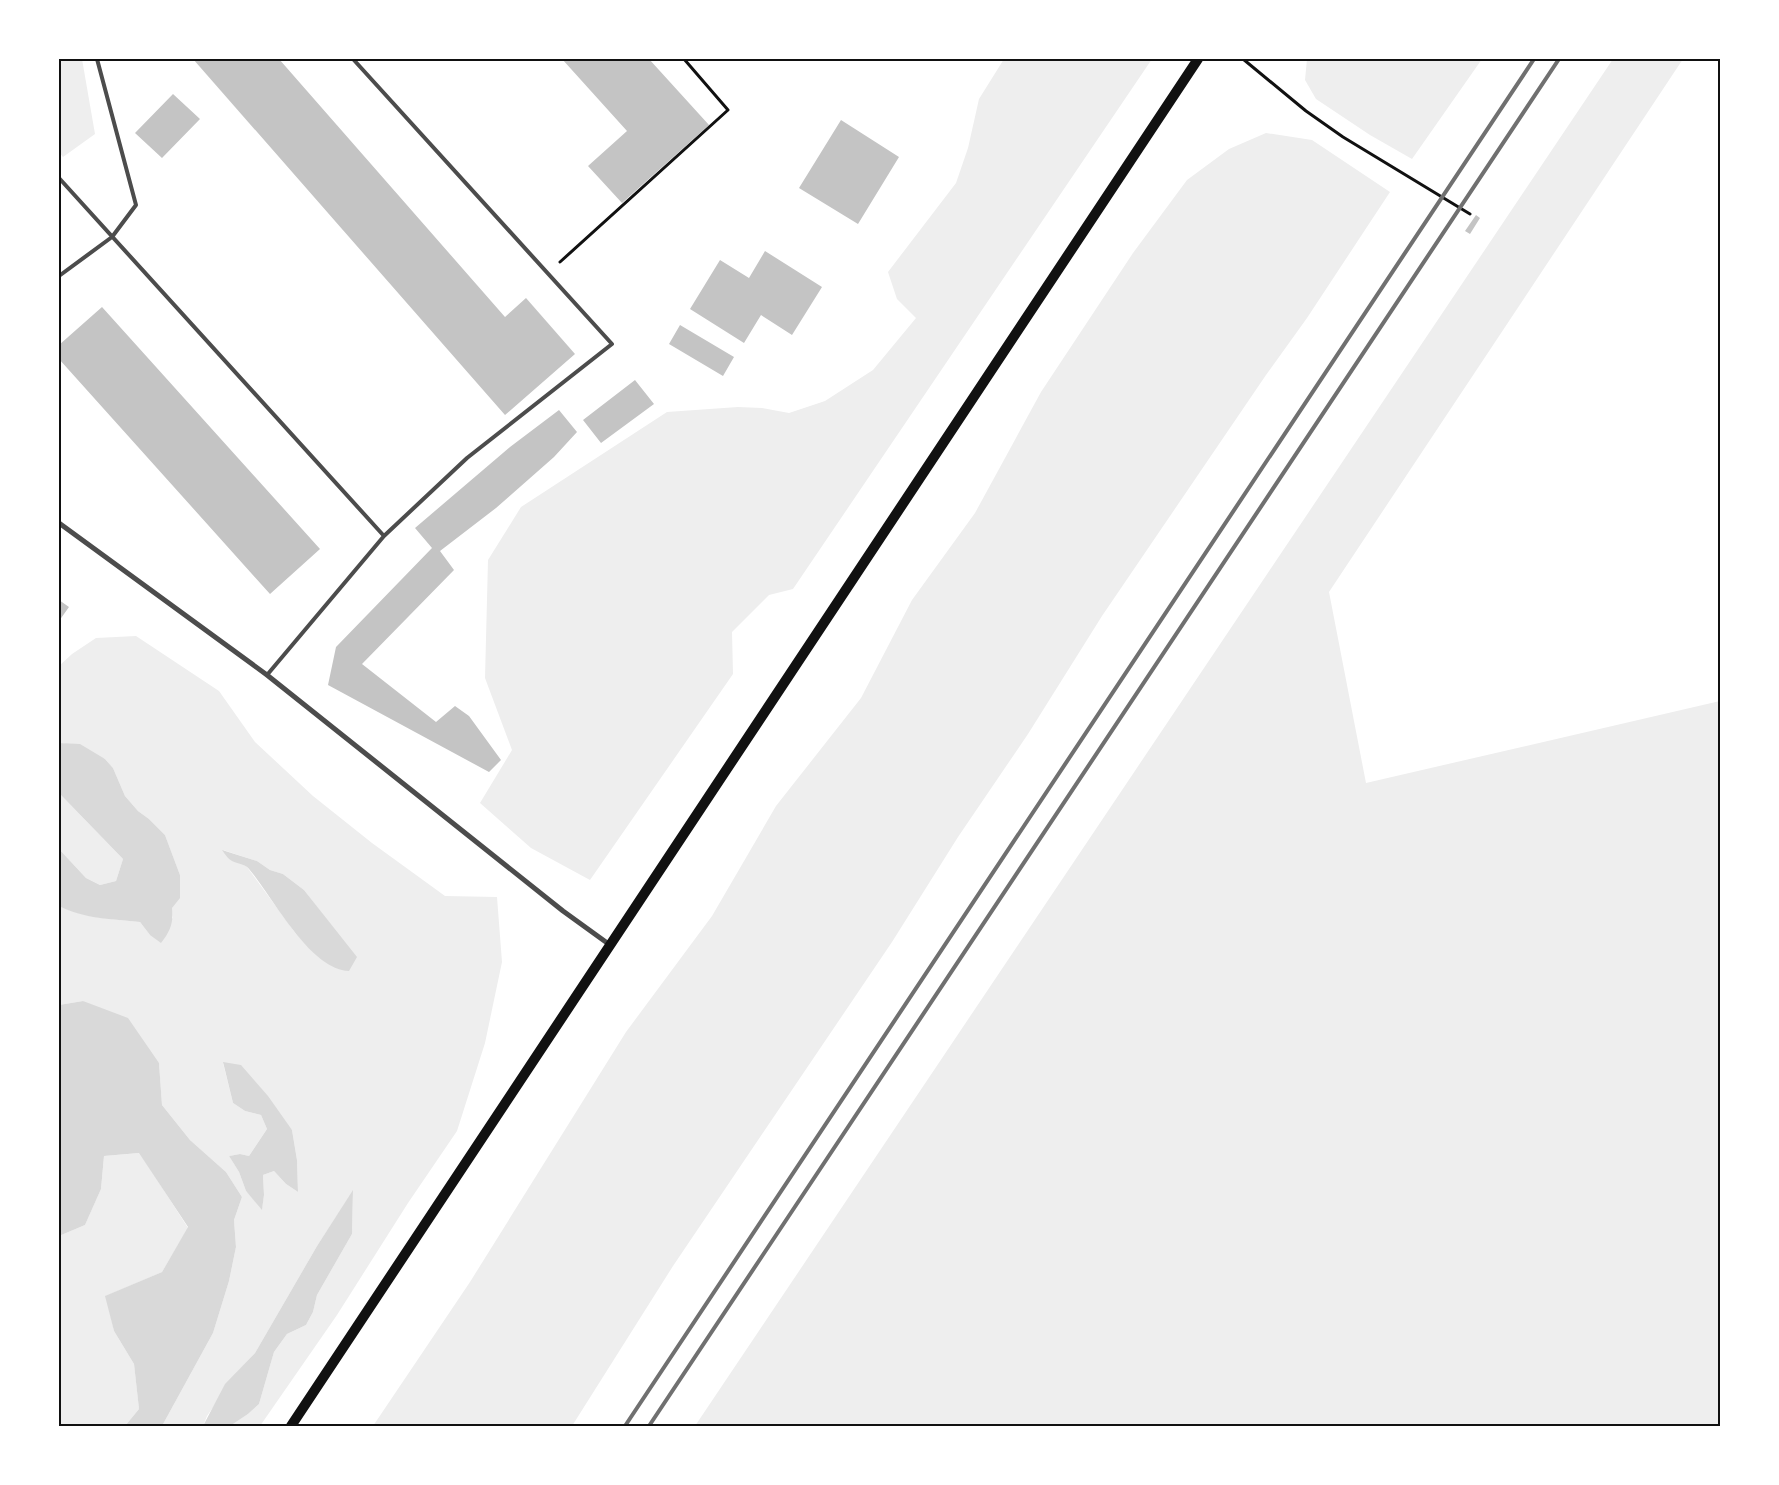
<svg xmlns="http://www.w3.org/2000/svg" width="1779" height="1485" font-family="Arial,sans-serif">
  <rect width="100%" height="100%" fill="#fff"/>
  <!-- green -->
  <path fill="#eee" fill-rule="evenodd" d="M 59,59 L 82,59 L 95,134 L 63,157 L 59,152 Z
    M 1004,59 L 1152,59 L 793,589 L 769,595 L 732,632 L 733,674 L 590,880 L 531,848 L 480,803 L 512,750 L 485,678 L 488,560 L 521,507 L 667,412 L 738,407 L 762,408 L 789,413 L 825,401 L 873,370 L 916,318 L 897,299 L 888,272 L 956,183 L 968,148 L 979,99 Z
    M 1307,59 L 1482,59 L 1412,159 L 1370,135 L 1316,99 L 1305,80 Z
    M 1613,59 L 1683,59 L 1329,592 L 1366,783 L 1720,701 L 1720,1426 L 695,1426 Z
    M 1266,133 L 1312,140 L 1390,192 L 1307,318 L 1266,375 L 1102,616 L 1028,734 L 958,837 L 892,942 L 673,1266 L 572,1426 L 373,1426 L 470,1282 L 626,1032 L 712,916 L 776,806 L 861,698 L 912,600 L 975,513 L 1041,392 L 1133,253 L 1187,180 L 1229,149 Z
    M 136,636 L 219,691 L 255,742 L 313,796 L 372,843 L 445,896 L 497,897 L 502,962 L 485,1043 L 457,1131 L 408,1203 L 337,1315 L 260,1426 L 230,1426 L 248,1414 L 259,1404 L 274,1352 L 287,1334 L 306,1325 L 313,1312 L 317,1295 L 352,1234 L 353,1191 L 317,1246 L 255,1353 L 238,1371 L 207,1416 L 203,1426 L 162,1426 L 213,1333 L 229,1281 L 236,1247 L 234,1220 L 242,1197 L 226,1172 L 190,1140 L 162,1105 L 159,1063 L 83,1001 L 59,1005 L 59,906 C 85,918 112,919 140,922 L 150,935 L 173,918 L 172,908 L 180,875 L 165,835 L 149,819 L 138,811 L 125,796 L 113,768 L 105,759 L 63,743 L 59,743 L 59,666 L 72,654 L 96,638 ZM 223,850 L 257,861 L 270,870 L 283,874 L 304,890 L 344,942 L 317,955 L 296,934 L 247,867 ZM 223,1063 L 292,1130 L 297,1160 L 298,1192 L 286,1184 L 274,1171 L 263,1175 L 264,1195 L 262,1209 L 246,1191 L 239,1172 L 229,1156 L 240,1154 L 249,1156 L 267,1129 L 261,1115 L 245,1111 L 233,1103 Z
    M 59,793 L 123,859 L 116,881 L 100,885 L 86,878 L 59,849 Z
    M 140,1153 L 188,1228 L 162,1272 L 106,1296 L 114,1331 L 134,1364 L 139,1409 L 125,1426 L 59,1426 L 59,1236 L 85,1225 L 101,1189 L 104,1156 Z"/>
  <!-- water -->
  <path fill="#d9d9d9" d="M 59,743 L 80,744 L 105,759 L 113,768 L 125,796 L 138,811 L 149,819 L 165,835 L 180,875 L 180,898 L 172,908 C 174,922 170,932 161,943 L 150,935 L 140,922 C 112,919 84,919 59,906 L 59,849 L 86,878 L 100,885 L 116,881 L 123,859 L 59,793 Z
    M 222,850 L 257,861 L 270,870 L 283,874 L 304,890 L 357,957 L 349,971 C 309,969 273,897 249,869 C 245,864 238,864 232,861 C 228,859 225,854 222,850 Z
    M 83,1001 L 128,1018 L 159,1063 L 162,1105 L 190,1140 L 226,1172 L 242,1197 L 234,1220 L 236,1247 L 229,1281 L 213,1333 L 162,1426 L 125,1426 L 139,1409 L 134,1364 L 114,1331 L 105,1296 L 162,1272 L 188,1227 L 139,1153 L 104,1156 L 101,1189 L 85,1225 L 59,1236 L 59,1005 Z
    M 223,1062 L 241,1065 L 268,1096 L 292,1130 L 297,1160 L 298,1192 L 286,1184 L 274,1171 L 263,1175 L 264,1195 L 262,1210 L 246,1191 L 239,1172 L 229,1156 L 240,1154 L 249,1156 L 267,1129 L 261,1115 L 245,1111 L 233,1103 Z
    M 353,1190 L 352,1234 L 317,1295 L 313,1312 L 306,1325 L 287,1334 L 274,1352 L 259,1404 L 248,1414 L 230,1426 L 203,1426 L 225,1384 L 255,1353 L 317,1246 Z"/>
  <!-- building -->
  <path fill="#c4c4c4" d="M 193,59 L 279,59 L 505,317 L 526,298 L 575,354 L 505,415 Z
    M 562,59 L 649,59 L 709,125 L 622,203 L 588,166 L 627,131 Z
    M 173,94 L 200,119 L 162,158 L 135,133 Z
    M 841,120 L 899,157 L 858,224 L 799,188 Z
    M 1476,215 L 1480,218 L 1470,234 L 1465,231 Z
    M 765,251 L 822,287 L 792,335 L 761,315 L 744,343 L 690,309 L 720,260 L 749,278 Z
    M 102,307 L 320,549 L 270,594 L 59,359 L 59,345 Z
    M 680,325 L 734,357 L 723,376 L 669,344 Z
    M 635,380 L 654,404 L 601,443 L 583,420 Z
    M 559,410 L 577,432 L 554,457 L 496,508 L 440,551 L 454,570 L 362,664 L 436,722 L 455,706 L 469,716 L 501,760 L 489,772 L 328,685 L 336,647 L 432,548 L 415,528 L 510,447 Z
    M 59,600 L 69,607 L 59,621 Z"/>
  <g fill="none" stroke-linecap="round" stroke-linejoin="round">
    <!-- path -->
    <path stroke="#111" stroke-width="3" d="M 1243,59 L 1306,111 L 1343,137 L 1470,214
      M 560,262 L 728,110 L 684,59"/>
    <!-- service -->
    <path stroke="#4c4c4c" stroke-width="4" d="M 353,59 L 612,344 L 467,458 L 384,536
      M 59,178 L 384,536 L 267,675
      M 59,276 L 112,237 L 136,205 L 97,59"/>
    <!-- minor -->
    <path stroke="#4c4c4c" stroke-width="5" d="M 59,523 L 267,675 L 563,911 L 610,945"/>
    <!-- secondary -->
    <path stroke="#111" stroke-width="10" d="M 291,1426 L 1198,59"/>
    <!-- rail -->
    <path stroke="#707070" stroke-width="4" d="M 625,1426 L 1534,59
      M 649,1426 L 1559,59"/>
  </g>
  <!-- border -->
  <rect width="1779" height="1485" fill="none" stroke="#ffffff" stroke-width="120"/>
  <rect x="60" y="60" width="1659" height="1365" fill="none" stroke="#111" stroke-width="2"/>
</svg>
